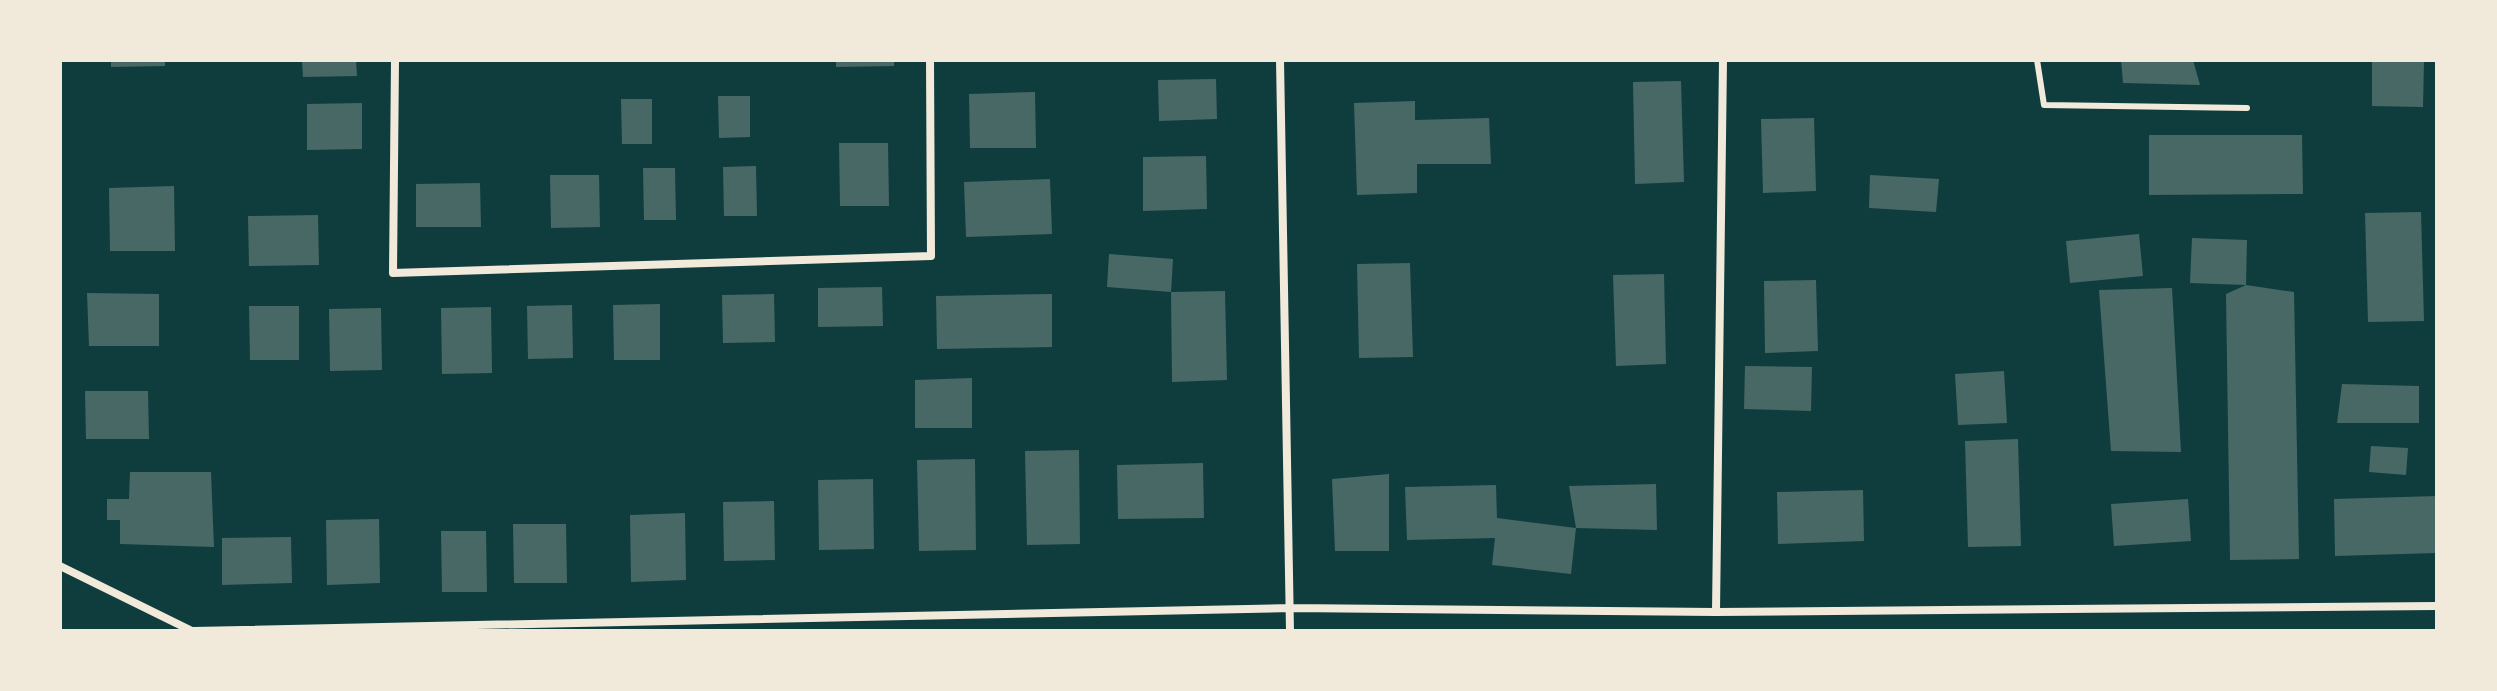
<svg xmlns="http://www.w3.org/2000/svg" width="2497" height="691" font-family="'Nunito Sans',sans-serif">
  <rect width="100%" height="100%" fill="#0f3d3e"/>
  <!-- building -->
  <path fill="#486865" d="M 111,60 L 165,60 L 165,66 L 111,67 Z
    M 302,60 L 356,60 L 357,76 L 303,77 Z
    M 836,60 L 894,60 L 894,66 L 836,67 Z
    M 2121,60 L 2193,60 L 2200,85 L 2123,83 Z
    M 2372,60 L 2424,60 L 2423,107 L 2372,106 Z
    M 1216,79 L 1217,119 L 1159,121 L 1158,80 Z
    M 1681,81 L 1684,182 L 1635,184 L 1633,82 Z
    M 1035,92 L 1036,148 L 970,148 L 969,94 Z
    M 718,96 L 750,96 L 750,137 L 719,138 Z
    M 621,99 L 652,99 L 652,144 L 622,144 Z
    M 1415,101 L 1415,120 L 1489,118 L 1491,164 L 1417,164 L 1417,193 L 1357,195 L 1354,103 Z
    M 362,103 L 362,149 L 307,150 L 307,104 Z
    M 1814,118 L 1816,191 L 1763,193 L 1761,119 Z
    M 2149,135 L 2302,135 L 2303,194 L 2149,195 Z
    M 839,143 L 888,143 L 889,206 L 840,206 Z
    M 1206,156 L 1207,209 L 1143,211 L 1143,157 Z
    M 756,166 L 757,216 L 724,216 L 723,167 Z
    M 643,168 L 675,168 L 676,220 L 644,220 Z
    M 550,175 L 599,175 L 600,227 L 551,228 Z
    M 1870,175 L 1939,179 L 1936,212 L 1869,208 Z
    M 1050,179 L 1052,234 L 966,237 L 964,182 Z
    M 480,183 L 481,227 L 416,227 L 416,184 Z
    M 174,186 L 175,251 L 110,251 L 109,188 Z
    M 2421,212 L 2424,321 L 2368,322 L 2365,213 Z
    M 318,215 L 319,265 L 249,266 L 248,216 Z
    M 2139,234 L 2143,276 L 2070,283 L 2066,241 Z
    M 2192,238 L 2247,240 L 2246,285 L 2190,283 Z
    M 1109,254 L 1173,259 L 1171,292 L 1225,291 L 1227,380 L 1172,382 L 1171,292 L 1107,287 Z
    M 1410,263 L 1413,357 L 1359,358 L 1357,264 Z
    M 1664,274 L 1666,364 L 1616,366 L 1613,275 Z
    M 1816,280 L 1818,351 L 1765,353 L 1764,281 Z
    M 2246,285 L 2294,292 L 2299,559 L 2230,560 L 2226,294 Z
    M 882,287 L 883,326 L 818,327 L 818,288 Z
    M 2172,288 L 2181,452 L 2111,451 L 2099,290 Z
    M 87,293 L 159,294 L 159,346 L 89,346 Z
    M 774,294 L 775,342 L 723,343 L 722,295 Z
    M 1052,294 L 1052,347 L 937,349 L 936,296 Z
    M 660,304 L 660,360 L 614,360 L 613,305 Z
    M 572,305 L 573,358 L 528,359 L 527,306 Z
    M 249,306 L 299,306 L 299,360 L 250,360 Z
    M 491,307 L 492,373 L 442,374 L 441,308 Z
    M 381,308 L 382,370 L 330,371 L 329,309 Z
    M 1745,366 L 1812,367 L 1811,411 L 1744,409 Z
    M 2004,371 L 2007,423 L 1958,425 L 1955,374 Z
    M 972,378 L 972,428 L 915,428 L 915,380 Z
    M 2342,384 L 2419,386 L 2419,423 L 2337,423 Z
    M 85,391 L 148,391 L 149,439 L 86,439 Z
    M 2018,439 L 2021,546 L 1968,547 L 1965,441 Z
    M 2371,446 L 2408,448 L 2406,475 L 2369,472 Z
    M 1079,450 L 1080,544 L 1027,545 L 1025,451 Z
    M 975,459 L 976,550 L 919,551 L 917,460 Z
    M 1203,463 L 1204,518 L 1118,519 L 1117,465 Z
    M 130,472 L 211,472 L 214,547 L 120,544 L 120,520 L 107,520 L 107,499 L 129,499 Z
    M 1389,474 L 1389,551 L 1335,551 L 1332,479 Z
    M 873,479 L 874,549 L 819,550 L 818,480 Z
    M 1656,484 L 1657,530 L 1576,528 L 1569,486 Z
    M 1496,485 L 1497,518 L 1576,528 L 1571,574 L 1492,565 L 1495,538 L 1407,540 L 1405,487 Z
    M 1863,490 L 1864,541 L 1778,544 L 1777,492 Z
    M 2437,496 L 2437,553 L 2335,556 L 2334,499 Z
    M 2188,499 L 2191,541 L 2114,546 L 2111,504 Z
    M 774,501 L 775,560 L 724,561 L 723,502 Z
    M 685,513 L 686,580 L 631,582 L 630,515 Z
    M 379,519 L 380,583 L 327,585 L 326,520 Z
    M 513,524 L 566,524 L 567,583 L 514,583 Z
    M 441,531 L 486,531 L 487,592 L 442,592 Z
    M 291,537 L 292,583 L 222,585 L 222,538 Z"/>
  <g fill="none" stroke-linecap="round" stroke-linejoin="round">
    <!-- service -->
    <path stroke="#f1e9da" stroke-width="6" d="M 2037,60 L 2044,105 L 2247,108"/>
    <!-- minor -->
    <path stroke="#f1e9da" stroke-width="8" d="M 395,60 L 393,273 L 931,256 L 930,60
      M 1280,60 L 1290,631
      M 60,566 L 192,631
      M 1716,612 L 1723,60
      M 193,631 L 1291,608 L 1716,612 L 2437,606"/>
  </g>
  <!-- border -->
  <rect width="2497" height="691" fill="none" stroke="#f1e9da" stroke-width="124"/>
</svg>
